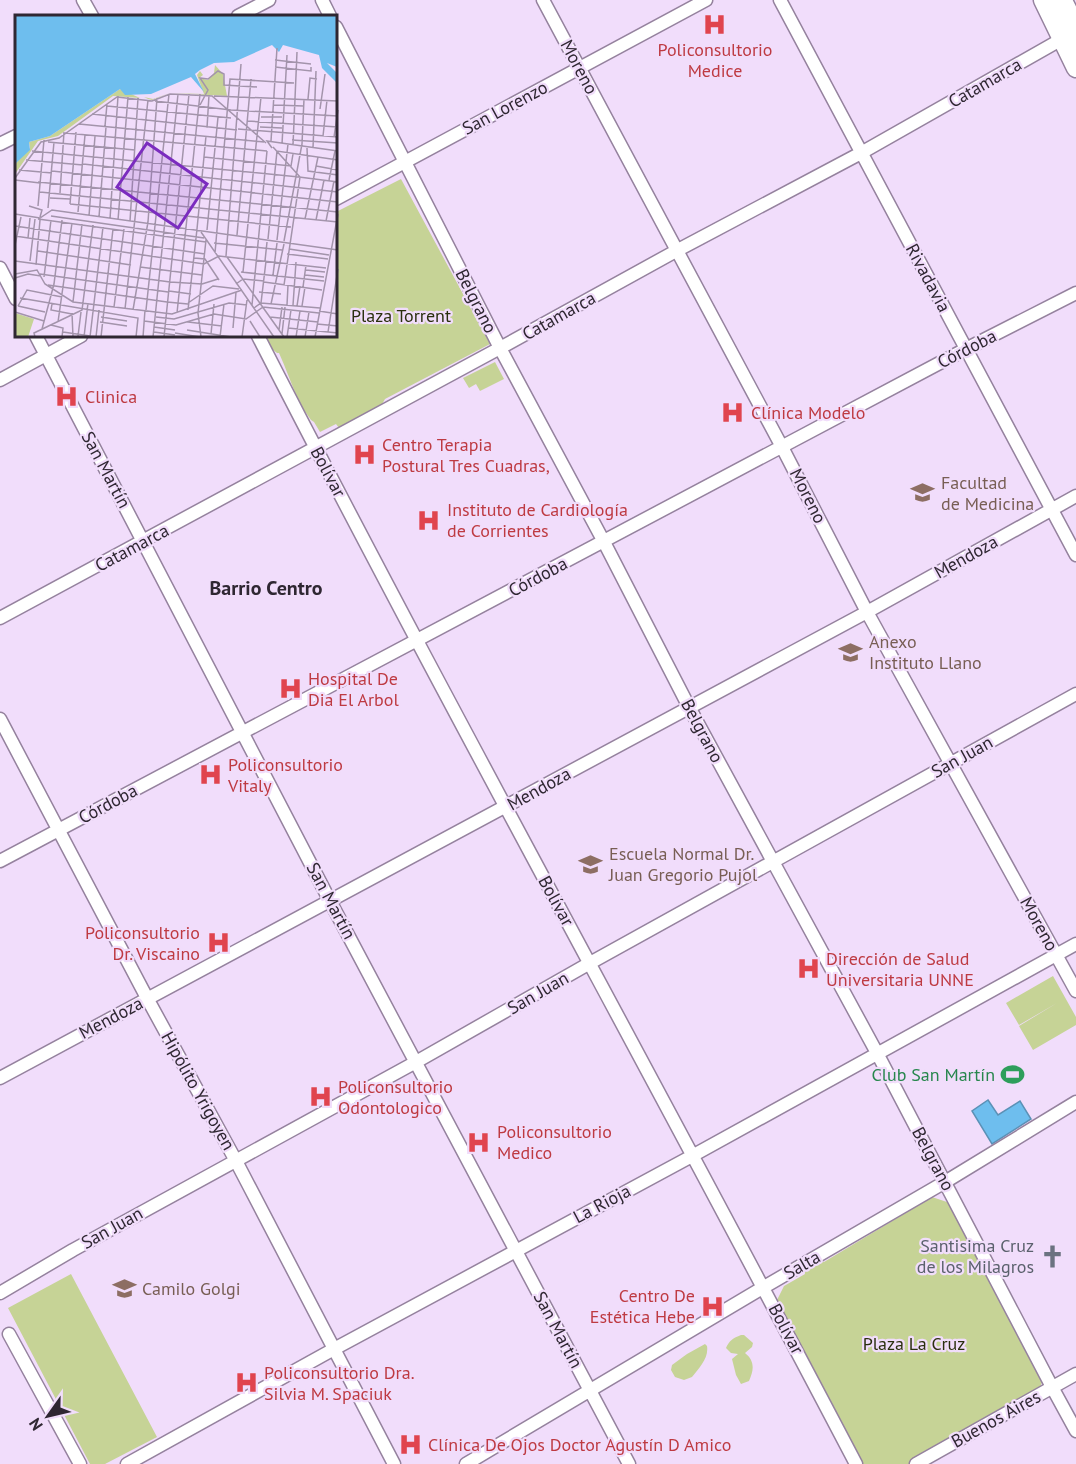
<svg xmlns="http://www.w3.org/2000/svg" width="1076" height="1464" font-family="'PT Sans',sans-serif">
  <rect width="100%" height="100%" fill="#f1ddfb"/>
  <!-- green -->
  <path fill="#c6d396" d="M 401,179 L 490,344 L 385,399 L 381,406 L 339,428 L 336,424 L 320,432 L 314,422 L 311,420 C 307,414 301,407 298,399 C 291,384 286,368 279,353 L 277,353 L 267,345 L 261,336 L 336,336 L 336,212 Z
    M 495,362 L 504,379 L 480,391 L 476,384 L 469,388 L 463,378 Z
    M 1053,976 L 1076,1017 L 1076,1025 L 1033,1050 L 1019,1026 L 1057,1003 L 1019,1025 L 1006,1003 Z
    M 932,1197 L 953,1204 L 1044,1375 L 1039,1392 L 909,1464 L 862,1464 L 777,1300 L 784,1286 L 805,1274 L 804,1269 L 820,1260 L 824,1262 Z
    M 71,1274 L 157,1437 L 105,1464 L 90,1464 L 8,1308 Z
    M 741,1335 L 744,1335 L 753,1343 L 752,1347 L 745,1353 C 755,1361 754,1370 749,1381 L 741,1384 L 736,1375 L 732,1359 L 738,1354 L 731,1353 L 726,1348 C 729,1341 733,1338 741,1335 Z
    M 705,1344 L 707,1346 C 709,1358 699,1368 692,1377 L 684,1380 L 675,1377 L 671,1370 L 672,1365 L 687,1354 Z"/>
  <!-- water -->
  <path fill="#6ebeee" stroke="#5b91b6" stroke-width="1.5" d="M 988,1100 L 998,1115 L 1020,1101 L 1031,1119 L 992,1144 L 972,1111 Z"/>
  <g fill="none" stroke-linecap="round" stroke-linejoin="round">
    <defs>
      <path id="minor" d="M 83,0 L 92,16
        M 322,0 L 330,16
        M 543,0 L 782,447 L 867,612 L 1076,991
        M 780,0 L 1076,555
        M 238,16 L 269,0
        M 336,27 L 500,348 L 604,542 L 689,707 L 877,1053 L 1052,1387 L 1076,1431
        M 0,144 L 16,136
        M 336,199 L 706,0
        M 0,268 L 16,299
        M 36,336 L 330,901 L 629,1464
        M 258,336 C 452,715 659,1087 856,1464
        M 0,380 L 81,336
        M 0,618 L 500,348 L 676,251 L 861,153 L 1062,39 L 1066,33
        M 0,719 L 147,998 L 236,1161 L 394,1464
        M 0,861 L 966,349 L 1076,293
        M 0,1078 L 867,612 L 1076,496
        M 0,1293 L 73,1250 L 416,1062 L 590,963 L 1076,694
        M 9,1334 L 80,1464
        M 127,1464 L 334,1349 L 692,1156 L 1076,944
        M 466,1464 L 764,1287 L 945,1182 L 1076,1102
        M 916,1464 L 1076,1374"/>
      <path id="secondary" d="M 1043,0 L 1076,68"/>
      <path id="trunk" d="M 1061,0 L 1076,30
        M 1072,23 L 1072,41 L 1076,54"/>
    </defs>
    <!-- minor casing -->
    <use href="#minor" stroke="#95829e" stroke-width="15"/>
    <!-- secondary casing -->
    <use href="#secondary" stroke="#95829e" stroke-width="21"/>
    <!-- trunk casing -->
    <use href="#trunk" stroke="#95829e" stroke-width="24"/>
    <!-- minor -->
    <use href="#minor" stroke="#fff" stroke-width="12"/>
    <!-- secondary -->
    <use href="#secondary" stroke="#fff" stroke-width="18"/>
    <!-- trunk -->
    <use href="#trunk" stroke="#fff" stroke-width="21"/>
  </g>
  <!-- icons -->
  <defs>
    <symbol id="hospital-bare" viewBox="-9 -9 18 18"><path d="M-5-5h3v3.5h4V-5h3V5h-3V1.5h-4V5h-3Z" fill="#e0444e" stroke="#f1ddfb" stroke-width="2.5" paint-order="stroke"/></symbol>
    <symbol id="university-bare" viewBox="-9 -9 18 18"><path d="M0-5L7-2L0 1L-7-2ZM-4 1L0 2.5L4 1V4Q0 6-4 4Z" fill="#8d6e63" stroke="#f1ddfb" stroke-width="2.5" paint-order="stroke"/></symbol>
    <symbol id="school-bare" viewBox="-9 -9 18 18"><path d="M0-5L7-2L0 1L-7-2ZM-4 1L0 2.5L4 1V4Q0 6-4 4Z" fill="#8d6e63" stroke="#f1ddfb" stroke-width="2.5" paint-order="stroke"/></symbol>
    <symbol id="stadium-bare" viewBox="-9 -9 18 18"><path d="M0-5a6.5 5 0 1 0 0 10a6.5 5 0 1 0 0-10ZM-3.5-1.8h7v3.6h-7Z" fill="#2e9e5b" stroke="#f1ddfb" stroke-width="2.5" paint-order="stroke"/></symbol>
    <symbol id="church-bare" viewBox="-9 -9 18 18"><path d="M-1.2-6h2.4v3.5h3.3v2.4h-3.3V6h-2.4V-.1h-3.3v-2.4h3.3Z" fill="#6b7280" stroke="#f1ddfb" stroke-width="2.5" paint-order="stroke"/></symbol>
  </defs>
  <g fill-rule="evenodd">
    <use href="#hospital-bare" x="698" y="8" width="33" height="33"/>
    <use href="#hospital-bare" x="50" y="380" width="33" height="33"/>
    <use href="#hospital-bare" x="716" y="396" width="33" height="33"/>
    <use href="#hospital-bare" x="348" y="438" width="33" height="33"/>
    <use href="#university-bare" x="906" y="476" width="33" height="33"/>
    <use href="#hospital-bare" x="412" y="504" width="33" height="33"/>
    <use href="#university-bare" x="834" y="636" width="33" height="33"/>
    <use href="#hospital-bare" x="274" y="672" width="33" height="33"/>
    <use href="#hospital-bare" x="194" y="758" width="33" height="33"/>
    <use href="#school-bare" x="574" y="848" width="33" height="33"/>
    <use href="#hospital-bare" x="202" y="926" width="33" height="33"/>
    <use href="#hospital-bare" x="792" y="952" width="33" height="33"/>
    <use href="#stadium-bare" x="996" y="1058" width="33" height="33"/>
    <use href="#hospital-bare" x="304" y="1080" width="33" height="33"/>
    <use href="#hospital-bare" x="462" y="1126" width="33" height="33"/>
    <use href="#church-bare" x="1036" y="1240" width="33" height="33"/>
    <use href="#university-bare" x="108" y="1272" width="33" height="33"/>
    <use href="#hospital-bare" x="696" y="1290" width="33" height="33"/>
    <use href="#hospital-bare" x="230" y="1366" width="33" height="33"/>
    <use href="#hospital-bare" x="394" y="1428" width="33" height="33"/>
  </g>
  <g text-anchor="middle" stroke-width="4.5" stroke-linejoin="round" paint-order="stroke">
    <!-- health labels -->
    <g font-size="18" fill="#be3a42" stroke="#f1ddfb" text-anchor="start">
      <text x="715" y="56" text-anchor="middle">Policonsultorio<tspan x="715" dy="21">Medice</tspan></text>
      <text x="85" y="403">Clinica</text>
      <text x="751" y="419">Clínica Modelo</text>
      <text x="382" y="451">Centro Terapia<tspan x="382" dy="21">Postural Tres Cuadras,</tspan></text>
      <text x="447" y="516">Instituto de Cardiología<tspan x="447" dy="21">de Corrientes</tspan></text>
      <text x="308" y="685">Hospital De<tspan x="308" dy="21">Dia El Arbol</tspan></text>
      <text x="228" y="771">Policonsultorio<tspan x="228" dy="21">Vitaly</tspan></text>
      <text x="200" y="939" text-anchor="end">Policonsultorio<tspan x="200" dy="21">Dr. Viscaino</tspan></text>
      <text x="826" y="965">Dirección de Salud<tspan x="826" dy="21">Universitaria UNNE</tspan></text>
      <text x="338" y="1093">Policonsultorio<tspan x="338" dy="21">Odontologico</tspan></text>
      <text x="497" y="1138">Policonsultorio<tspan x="497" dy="21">Medico</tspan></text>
      <text x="695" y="1302" text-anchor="end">Centro De<tspan x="695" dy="21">Estética Hebe</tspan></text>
      <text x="264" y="1379">Policonsultorio Dra.<tspan x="264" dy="21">Silvia M. Spaciuk</tspan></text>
      <text x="428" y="1451">Clínica De Ojos Doctor Agustín D Amico</text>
    </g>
    <!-- street labels -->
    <g font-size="18" fill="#2f2732" stroke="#f1ddfb">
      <text transform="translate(579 67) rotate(62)" y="6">Moreno</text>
      <text transform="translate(985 83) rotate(-30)" y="6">Catamarca</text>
      <text transform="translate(505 108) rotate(-28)" y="6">San Lorenzo</text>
      <text transform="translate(928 278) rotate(62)" y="6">Rivadavia</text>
      <text transform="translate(476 301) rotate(63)" y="6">Belgrano</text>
      <text transform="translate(559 316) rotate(-29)" y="6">Catamarca</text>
      <text transform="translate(967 349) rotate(-27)" y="6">Córdoba</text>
      <text transform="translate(106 470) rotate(62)" y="6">San Martín</text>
      <text transform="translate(328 472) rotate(62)" y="6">Bolívar</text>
      <text transform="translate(808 496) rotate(63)" y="6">Moreno</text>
      <text transform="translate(132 548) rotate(-28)" y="6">Catamarca</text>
      <text transform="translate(966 557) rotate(-29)" y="6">Mendoza</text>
      <text transform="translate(538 577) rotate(-28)" y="6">Córdoba</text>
      <text transform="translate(702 731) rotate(62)" y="6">Belgrano</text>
      <text transform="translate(962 757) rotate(-29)" y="6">San Juan</text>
      <text transform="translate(539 789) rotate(-29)" y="6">Mendoza</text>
      <text transform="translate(108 804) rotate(-28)" y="6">Córdoba</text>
      <text transform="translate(331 901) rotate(62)" y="6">San Martín</text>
      <text transform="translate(556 901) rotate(61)" y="6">Bolívar</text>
      <text transform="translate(1039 924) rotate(61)" y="6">Moreno</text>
      <text transform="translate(538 993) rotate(-30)" y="6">San Juan</text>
      <text transform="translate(111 1018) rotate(-28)" y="6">Mendoza</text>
      <text transform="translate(198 1091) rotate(61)" y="6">Hipólito Yrigoyen</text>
      <text transform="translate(933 1159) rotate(62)" y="6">Belgrano</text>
      <text transform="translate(602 1204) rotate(-28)" y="6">La Rioja</text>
      <text transform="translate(112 1228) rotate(-29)" y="6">San Juan</text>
      <text transform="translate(802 1265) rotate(-30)" y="6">Salta</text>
      <text transform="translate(786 1329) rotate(62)" y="6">Bolívar</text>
      <text transform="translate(558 1330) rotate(62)" y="6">San Martín</text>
      <text transform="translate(996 1419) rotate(-29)" y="6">Buenos Aires</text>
    </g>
    <!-- park labels -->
    <g font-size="18" fill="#2a2f0d" stroke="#f1ddfb">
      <text x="401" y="322">Plaza Torrent</text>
      <text x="914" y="1350">Plaza La Cruz</text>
    </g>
    <!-- education labels -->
    <g font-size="18" fill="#785e54" stroke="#f1ddfb" text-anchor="start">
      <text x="941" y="489">Facultad<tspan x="941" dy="21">de Medicina</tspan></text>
      <text x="869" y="648">Anexo<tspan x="869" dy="21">Instituto Llano</tspan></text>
      <text x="609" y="860">Escuela Normal Dr.<tspan x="609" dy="21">Juan Gregorio Pujol</tspan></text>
      <text x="142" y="1295">Camilo Golgi</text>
    </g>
    <!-- leisure labels -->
    <g font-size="18" fill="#27864d" stroke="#f1ddfb" text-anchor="end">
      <text x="995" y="1081">Club San Martín</text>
    </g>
    <!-- worship labels -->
    <g font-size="18" fill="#5b616d" stroke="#f1ddfb" text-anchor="end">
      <text x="1034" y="1252">Santisima Cruz<tspan x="1034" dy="21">de los Milagros</tspan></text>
    </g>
    <!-- neighbourhood labels -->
    <g font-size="20" font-weight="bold" fill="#2f2732" stroke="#f1ddfb">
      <text x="266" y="595">Barrio Centro</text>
    </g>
  </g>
  <!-- overview -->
  <g transform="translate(15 15)">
    <rect width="322" height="322" fill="#f1ddfb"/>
    <path d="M 200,50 L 208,59 L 212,81 L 155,78 L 137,85 L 133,84 L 129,82 L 138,84 L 155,78 L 189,79 L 182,60 L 185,56 L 188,60 L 184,63 L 193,65 L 199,58 ZM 105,74 L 125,83 L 98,81 L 43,121 L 23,126 L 0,159 L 0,149 L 15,133 L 14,127 L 35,121 ZM 0,298 L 19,304 L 13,322 L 0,321 Z" fill="#c6d396"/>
    <path d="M 0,1 L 322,1 L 322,52 L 312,48 L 322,58 L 322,68 L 307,53 L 304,40 L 268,30 L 264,37 L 257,30 L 219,47 L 199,48 L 185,55 L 180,59 L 189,77 L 176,62 L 136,79 L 110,80 L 105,74 L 35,121 L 14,127 L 15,135 L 0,149 Z" fill="#6ebeee"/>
    <path fill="none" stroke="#a394ab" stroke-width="1.5" d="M 260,45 L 296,49M 260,52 L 296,56 L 296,52M 199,81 L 323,86M 293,84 L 295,63 L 302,64M 140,86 L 216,95 L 323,101M 185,90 L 193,75 L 185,63 L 193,64 L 203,56 L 209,59 L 209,70 L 242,72M 259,90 L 289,91M 92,91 L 216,103M 305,94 L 310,59M 77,99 L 222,115M 246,102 L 267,102M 232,106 L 323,112M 64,109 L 249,127M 90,111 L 92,89M 245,112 L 267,113M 192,113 L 194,80M 223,114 L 323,122M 50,118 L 252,136M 308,121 L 312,85M 319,122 L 323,95M 277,125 L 323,128M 256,126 L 262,33M 33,127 L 120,135M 267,129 L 272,40M 278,130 L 282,37M 258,132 L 285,162M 257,133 L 252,126 L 323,136M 292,133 L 293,156 L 323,160M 298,133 L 301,56M 17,136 L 284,162M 189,142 L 276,151 L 278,139M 11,145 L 68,150M 68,149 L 323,177M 301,151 L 323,155M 4,155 L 37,158M 37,156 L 323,187M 284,162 L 323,167M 0,163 L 26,127 L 44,123 L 102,82 L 137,86 L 155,79 L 197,81 L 251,128M 0,165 L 25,168M 314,165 L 320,136M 23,167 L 323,197M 25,177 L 323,207M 45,178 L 49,117M 35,183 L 55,184M 55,189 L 276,212M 55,189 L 61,117M 14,191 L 27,195 L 25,202M 23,191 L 29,125M 33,193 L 39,127M 63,197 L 70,120M 0,199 L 25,203 L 37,195 L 323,235M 36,201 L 189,223M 74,201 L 80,121M 84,202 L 91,112M 23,204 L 191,227M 95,204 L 103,81M 290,204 L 303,142M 103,205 L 113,82M 301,205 L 309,165M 115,206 L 123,83M 311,206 L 319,166M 0,211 L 190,239M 182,214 L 191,121M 192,215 L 203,102M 186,217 L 259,322M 222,220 L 236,64M 0,221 L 189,249 L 204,241 L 311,253M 13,223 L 15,203M 253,224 L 262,136 L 323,145M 262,225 L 273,129M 269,226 L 287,129 L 289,84M 199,228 L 267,235M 0,230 L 6,202M 274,234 L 314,240M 23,236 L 116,250M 200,238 L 215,64 L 279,68M 272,239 L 313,244M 211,241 L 226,49M 212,242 L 269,322M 179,243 L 190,244 L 204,265M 0,246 L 155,267 L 187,269 L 203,264M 15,246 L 20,204M 250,246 L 252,227M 21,250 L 25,205M 125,252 L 187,260M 291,255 L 310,257M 226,257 L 309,266M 228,257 L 246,82M 0,259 L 22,255 L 30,269 L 58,287 L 157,299 L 227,275M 25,259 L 153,277M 258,260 L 262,228M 290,260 L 309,262M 29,262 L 36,205M 0,263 L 13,259 L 26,261M 249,267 L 307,275M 221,269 L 228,264 L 249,266M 33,270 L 152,287M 269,270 L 285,162M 288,272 L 291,250M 154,276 L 176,279M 244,277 L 266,279M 5,283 L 123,303 L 121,322M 58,287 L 67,209M 152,287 L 173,289M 173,288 L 198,271 L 224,274M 246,288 L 251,246M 37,289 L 36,295 L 57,299M 256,289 L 269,229M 237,290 L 252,136M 272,290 L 273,270M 278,290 L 281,247M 3,291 L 12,275 L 47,282M 3,291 L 30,297M 282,291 L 285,271M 287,291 L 290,272M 99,292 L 109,214M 239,293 L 246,288 L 305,293M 110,294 L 133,85M 118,295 L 133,207 L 142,83M 131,295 L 154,79M 173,295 L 182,214M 304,296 L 323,299M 0,297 L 29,306M 57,298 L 58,322M 162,298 L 185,79M 86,302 L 112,306M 141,302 L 159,304 L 214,288 L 232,290M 255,302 L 303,307M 129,306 L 161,310 L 199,299 L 231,304 L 248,292 L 304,298M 235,306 L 245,322M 43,307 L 57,208M 85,307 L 112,311M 173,307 L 207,311M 302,309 L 323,311M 36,310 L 48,313 L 47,322M 139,312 L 160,315M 218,313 L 221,277M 273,313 L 323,318M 27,314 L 39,269 L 47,205M 172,315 L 216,322M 264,315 L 267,292M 48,317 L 82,322M 139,317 L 160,320M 313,317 L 323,254M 160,318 L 185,322M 196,319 L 199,289M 267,319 L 270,292M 63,321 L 66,297M 20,322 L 19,318 L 67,295 L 78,210M 69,322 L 73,288M 75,322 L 88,212M 81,322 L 84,295M 86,322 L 98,214M 128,322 L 130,295M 138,322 L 163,79M 149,322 L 174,79M 186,322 L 183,298 L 191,225M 205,322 L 209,289M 227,322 L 232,285M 272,322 L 276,295M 281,322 L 285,296M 290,322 L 294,297M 300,322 L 323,199"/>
    <path fill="#7b2cbf" fill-opacity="0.15" stroke="#7b2cbf" stroke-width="3" d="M 132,128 L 192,169 L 163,213 L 102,172 Z"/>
    <rect width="322" height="322" fill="none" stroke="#2f2732" stroke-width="3"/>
  </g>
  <!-- north arrow -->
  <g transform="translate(48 1416) rotate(236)" stroke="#f1ddfb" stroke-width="4.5" paint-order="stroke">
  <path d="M0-4.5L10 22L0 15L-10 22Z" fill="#2f2732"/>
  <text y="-9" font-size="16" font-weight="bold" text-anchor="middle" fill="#2f2732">N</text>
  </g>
</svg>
